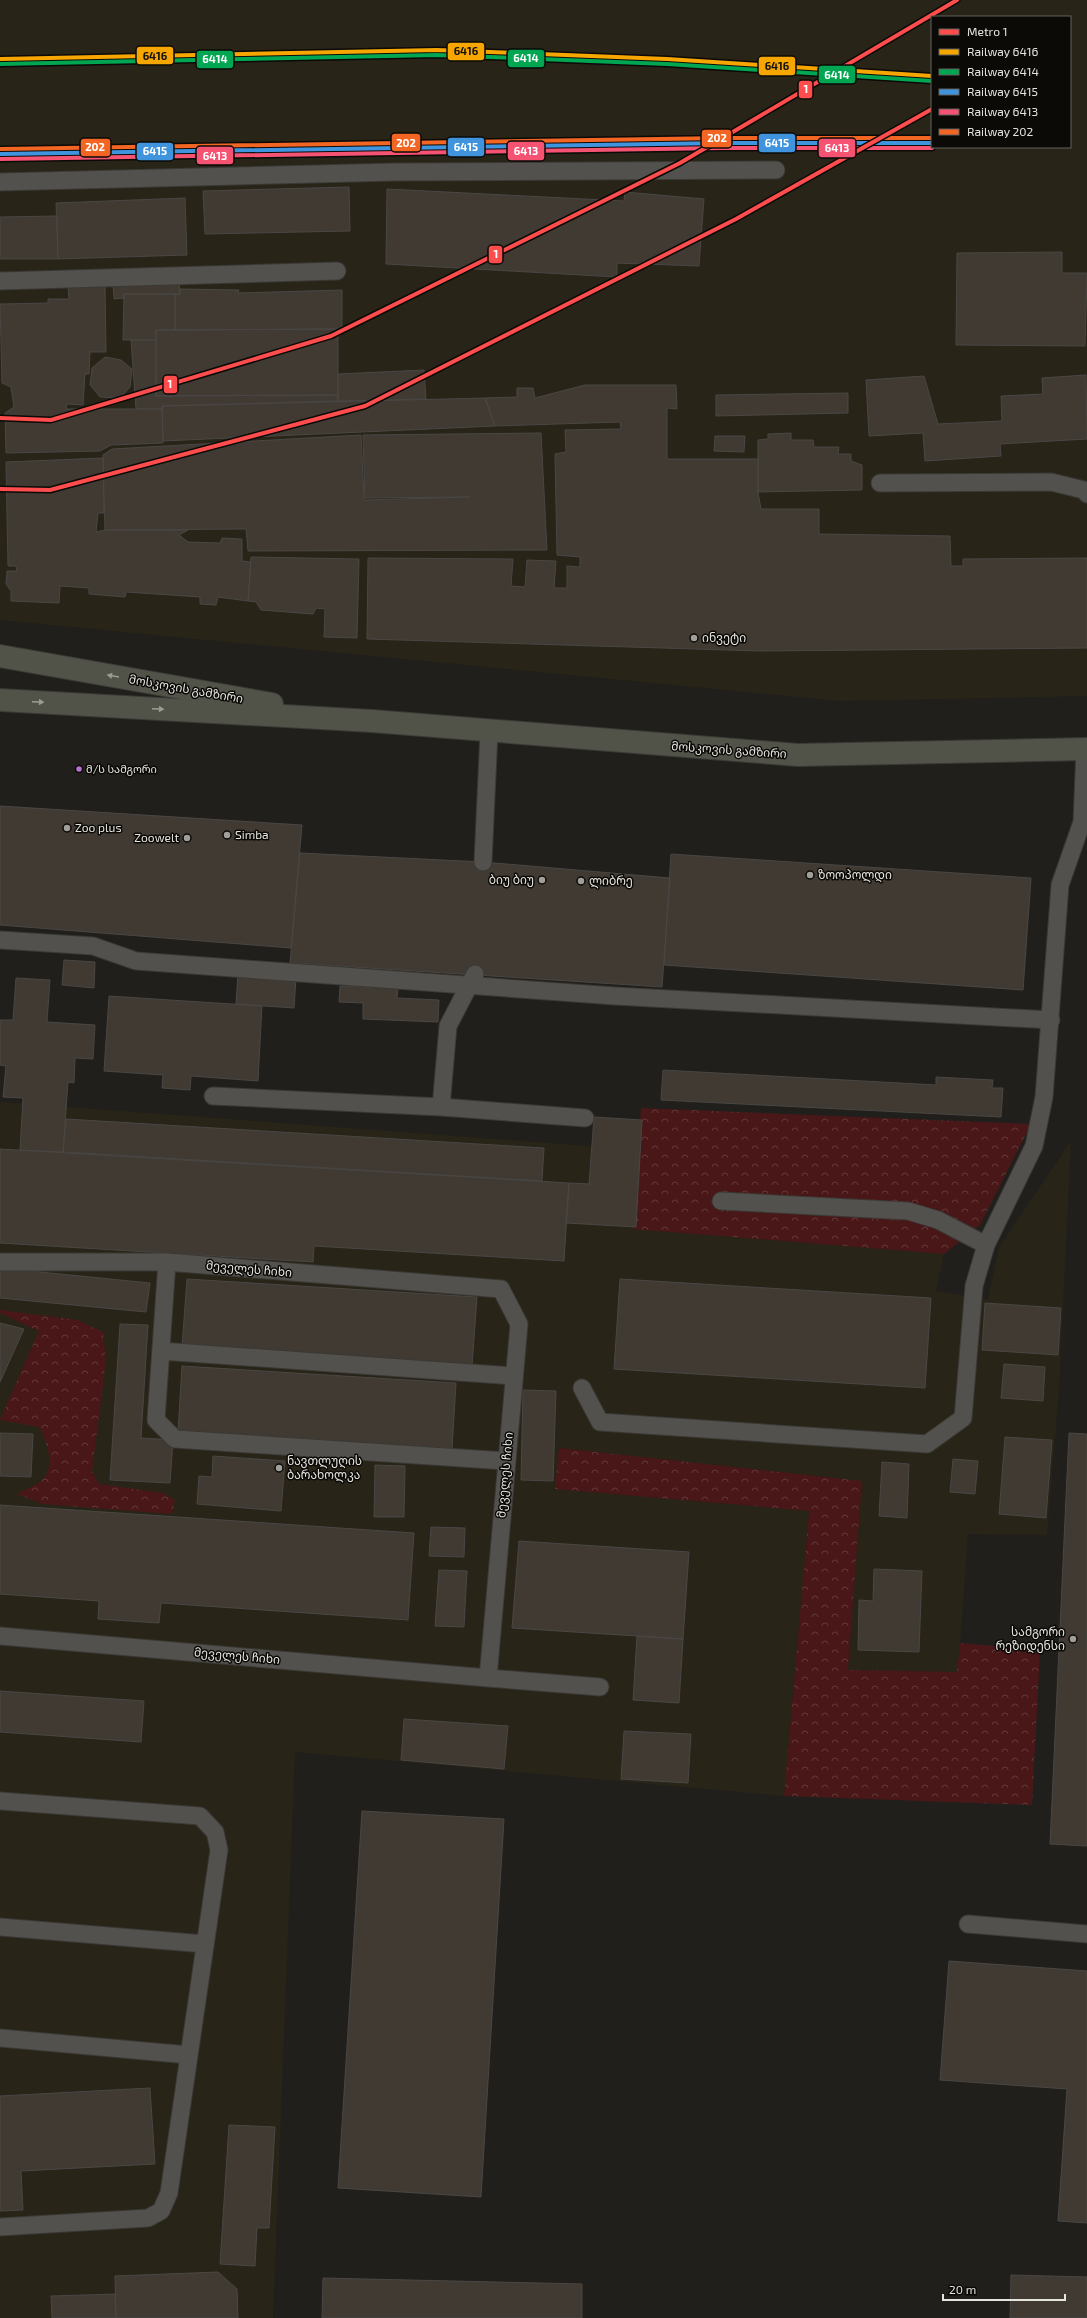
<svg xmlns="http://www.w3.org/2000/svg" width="1087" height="2318" font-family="'Exo 2','Noto Sans Georgian',sans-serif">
  <defs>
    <pattern id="forest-crowns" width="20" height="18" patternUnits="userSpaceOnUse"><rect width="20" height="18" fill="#491717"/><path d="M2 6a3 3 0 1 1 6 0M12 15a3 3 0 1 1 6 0" fill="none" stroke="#633938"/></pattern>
  </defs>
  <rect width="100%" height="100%" fill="#201f1b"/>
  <!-- built -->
  <path fill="#292418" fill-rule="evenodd" d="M 0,0 L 1087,0 L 1087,696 L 840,701 L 0,620 ZM 932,17 L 1070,17 L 1070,147 L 932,147 Z
    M 0,1102 L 576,1145 L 637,1151 L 633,1229 L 944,1254 L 936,1291 L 988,1300 L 999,1247 L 1071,1141 L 1059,1389 L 1047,1535 L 968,1534 L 958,1672 L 848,1671 L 862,1481 L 559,1448 L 556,1489 L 809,1511 L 784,1796 L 295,1752 L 273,2318 L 0,2318 Z"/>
  <!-- forest -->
  <path fill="url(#forest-crowns)" d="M 641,1108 L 1031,1124 L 980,1225 L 944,1254 L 633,1229 Z
    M 0,1310 L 77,1320 L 103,1332 L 106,1360 L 92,1471 L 99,1484 L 163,1493 L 175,1500 L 172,1514 L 43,1504 L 17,1494 C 25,1489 36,1486 42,1480 C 56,1467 47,1441 39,1427 L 0,1420 L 39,1331 L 0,1313 Z
    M 559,1448 L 862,1481 L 848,1670 L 957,1672 L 960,1643 L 1040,1650 L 1032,1805 L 784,1796 L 809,1511 L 555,1489 Z"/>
  <!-- building -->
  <path fill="#413a32" stroke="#494745" d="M 349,187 L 350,231 L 205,234 L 203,191 Z
    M 387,189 L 624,201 L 625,192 L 704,199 L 699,266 L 617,263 L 617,277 L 386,264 Z
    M 185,198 L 187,255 L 58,259 L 56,203 Z
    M 57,216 L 58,259 L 0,259 L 0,217 Z
    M 1062,252 L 1062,273 L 1087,273 L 1085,346 L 956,345 L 957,253 Z
    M 179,283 L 180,294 L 124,294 L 124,298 L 114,299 L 113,284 Z
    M 68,285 L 105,285 L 106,352 L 90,352 L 89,374 L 85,374 L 83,405 L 67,404 L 66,409 L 162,409 L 163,443 L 111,445 L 100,451 L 6,453 L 5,413 L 14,407 L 11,387 L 2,383 L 0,304 L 48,303 L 48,299 L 69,299 Z
    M 180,289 L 239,290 L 238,293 L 342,290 L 342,332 L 338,333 L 338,329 L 175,330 L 175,294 L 180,294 Z
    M 124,294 L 175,294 L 175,330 L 156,330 L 156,340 L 123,340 Z
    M 338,329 L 338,395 L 156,396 L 156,330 Z
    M 131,340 L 156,340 L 156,396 L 338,395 L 338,401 L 162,406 L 162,409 L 136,409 Z
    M 105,357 L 121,360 L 132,369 L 130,387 L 120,398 L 100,397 L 90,385 L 92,368 Z
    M 424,370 L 426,399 L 338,401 L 338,374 Z
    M 1086,375 L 1087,439 L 1000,444 L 1001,456 L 925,461 L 923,433 L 869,436 L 866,380 L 924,376 L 938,424 L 1002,421 L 1001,396 L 1043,394 L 1042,378 Z
    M 585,385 L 676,385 L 677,409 L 667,408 L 667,459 L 758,459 L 758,492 L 761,509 L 819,509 L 819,534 L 950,536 L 951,566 L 963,566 L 963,559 L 1087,558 L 1087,648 L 760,651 L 367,639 L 368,558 L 513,559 L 511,586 L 525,587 L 527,560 L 556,561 L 554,588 L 567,588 L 567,566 L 580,567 L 580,557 L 557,555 L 555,454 L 566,452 L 565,430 L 621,429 L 620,422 L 495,426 L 485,398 L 517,397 L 517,388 L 533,388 L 535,398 Z
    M 848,393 L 848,413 L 716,416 L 716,395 Z
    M 485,398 L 495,426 L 163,441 L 162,406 Z
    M 541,433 L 547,550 L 248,551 L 246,529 L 105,530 L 103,455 L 112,449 L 361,435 L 364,500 L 469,497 L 365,498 L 363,435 Z
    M 791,433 L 791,440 L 813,440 L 814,447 L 839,447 L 838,454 L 851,454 L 851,461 L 862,465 L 862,490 L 758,492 L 758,440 L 768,439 L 768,434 Z
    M 715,436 L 745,436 L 744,452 L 714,451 Z
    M 103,458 L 104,513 L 98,513 L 96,532 L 105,530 L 188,530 L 179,535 L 188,542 L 220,543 L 222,538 L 242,539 L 242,561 L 251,562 L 248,601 L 218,597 L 216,605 L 200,604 L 200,597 L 126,592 L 125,597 L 89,594 L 89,588 L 60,586 L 59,603 L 11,601 L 11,591 L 6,584 L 7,571 L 17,571 L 16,566 L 8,566 L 6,462 Z
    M 251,557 L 359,559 L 357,638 L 324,637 L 325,609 L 316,608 L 313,614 L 261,610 L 256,602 L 248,601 Z
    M 0,806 L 302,825 L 291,948 L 0,925 Z
    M 300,853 L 483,862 L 670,878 L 662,987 L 290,963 Z
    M 671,854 L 1031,878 L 1023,990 L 664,965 Z
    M 64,960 L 95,962 L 94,988 L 62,985 Z
    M 238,974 L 296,978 L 294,1008 L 236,1004 Z
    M 16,978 L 50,980 L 47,1022 L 95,1025 L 93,1059 L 75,1058 L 74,1083 L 68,1082 L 63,1152 L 20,1150 L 23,1098 L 3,1097 L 6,1066 L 0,1065 L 0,1020 L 13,1020 Z
    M 340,986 L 398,988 L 397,998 L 439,1000 L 438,1022 L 363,1019 L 363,1003 L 339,1002 Z
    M 109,996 L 262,1006 L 258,1081 L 191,1076 L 190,1090 L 162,1088 L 163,1075 L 104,1071 Z
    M 663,1070 L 936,1085 L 936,1077 L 993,1080 L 992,1088 L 1003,1088 L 1001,1117 L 661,1100 Z
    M 594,1117 L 642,1120 L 636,1227 L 566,1223 L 569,1183 L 589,1184 Z
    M 66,1119 L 544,1148 L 542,1181 L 63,1152 Z
    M 0,1149 L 569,1183 L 564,1261 L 314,1246 L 313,1262 L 0,1243 Z
    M 0,1268 L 150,1283 L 146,1312 L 0,1298 Z
    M 187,1279 L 477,1297 L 472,1366 L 182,1347 Z
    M 620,1279 L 931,1298 L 925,1388 L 614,1369 Z
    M 985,1303 L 1061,1308 L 1058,1355 L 982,1350 Z
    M 0,1323 L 24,1329 L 0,1382 Z
    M 120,1324 L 148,1325 L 141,1438 L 173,1440 L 170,1483 L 110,1480 Z
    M 1004,1364 L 1045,1367 L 1043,1401 L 1001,1398 Z
    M 182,1366 L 456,1383 L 452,1449 L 178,1432 Z
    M 523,1390 L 556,1391 L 553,1481 L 521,1480 Z
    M 0,1433 L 33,1434 L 31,1477 L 0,1476 Z
    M 1069,1433 L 1087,1434 L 1087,1846 L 1050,1844 Z
    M 1005,1437 L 1052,1440 L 1046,1518 L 999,1514 Z
    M 213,1456 L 285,1461 L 281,1511 L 197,1504 L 199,1476 L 212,1477 Z
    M 953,1459 L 978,1461 L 975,1494 L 950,1492 Z
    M 882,1462 L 909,1464 L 907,1518 L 879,1516 Z
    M 375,1465 L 405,1466 L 404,1517 L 374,1517 Z
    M 0,1505 L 414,1533 L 408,1620 L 161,1603 L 159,1623 L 98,1619 L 99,1601 L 0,1594 Z
    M 431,1527 L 465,1528 L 464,1557 L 429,1556 Z
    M 519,1541 L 689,1552 L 683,1639 L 512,1628 Z
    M 874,1569 L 922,1571 L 919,1652 L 858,1650 L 859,1600 L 873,1601 Z
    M 439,1570 L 467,1571 L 464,1627 L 435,1626 Z
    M 637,1636 L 683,1639 L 679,1703 L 633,1700 Z
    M 0,1691 L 144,1701 L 141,1742 L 0,1732 Z
    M 404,1719 L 508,1726 L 504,1769 L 401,1760 Z
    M 624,1731 L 691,1734 L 688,1783 L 621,1779 Z
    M 362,1811 L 504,1819 L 481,2197 L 338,2188 Z
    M 949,1961 L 1087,1971 L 1087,2223 L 1058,2221 L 1067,2089 L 940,2080 Z
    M 150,2088 L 155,2164 L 21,2171 L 23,2210 L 0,2211 L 0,2096 Z
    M 229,2125 L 275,2127 L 269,2228 L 257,2228 L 255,2266 L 220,2264 Z
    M 218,2272 L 237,2289 L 238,2318 L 116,2318 L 115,2276 Z
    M 1011,2275 L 1087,2277 L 1087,2318 L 1010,2318 Z
    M 323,2278 L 582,2284 L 582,2318 L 322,2318 Z
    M 115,2294 L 116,2318 L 52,2318 L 51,2296 Z"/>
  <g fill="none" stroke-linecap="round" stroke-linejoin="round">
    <defs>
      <path id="service" d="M 0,182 L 396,172 L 776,170
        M 0,281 L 337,271
        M 880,483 L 1051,482 L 1084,490 L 1087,494
        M 483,862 L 489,732
        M 0,940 L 93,946 L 136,961 L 615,996 L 1051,1020
        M 213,1096 L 441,1107 L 585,1118
        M 441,1107 L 448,1026 L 475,974
        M 721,1201 L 908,1211 L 938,1220 L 986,1245
        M 0,1262 L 167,1262 L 501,1289 L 519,1324 L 488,1678 L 0,1636
        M 167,1262 L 156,1420 L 175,1439 L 506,1461
        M 161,1351 L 514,1376
        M 582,1388 L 600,1422 L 927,1444 L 963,1418 L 974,1286 L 986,1245 L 1034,1146 L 1044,1097 L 1060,885 L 1082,822 L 1085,749
        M 488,1678 L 600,1687
        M 0,1801 L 200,1816 L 215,1832 L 219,1850 L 169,2193 L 161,2211 L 148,2218 L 0,2227
        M 968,1924 L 1087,1934
        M 0,1927 L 205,1944
        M 0,2038 L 189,2055"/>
      <path id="primary" d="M 0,656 L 272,704
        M 0,700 L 372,721 L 798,755 L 1087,749"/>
    </defs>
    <!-- service casing -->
    <use href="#service" stroke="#3a3935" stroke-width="19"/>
    <!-- primary casing -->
    <use href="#primary" stroke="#3a3935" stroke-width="24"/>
    <!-- service -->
    <use href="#service" stroke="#52514e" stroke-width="17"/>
    <!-- primary -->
    <use href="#primary" stroke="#515349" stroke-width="22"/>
    <defs>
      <path id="rail-1" d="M 0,59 L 437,50 L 667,59 L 932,76"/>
      <path id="rail-2" d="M 0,64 L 437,55 L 667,64 L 932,81"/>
      <path id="rail-3" d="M 0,154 L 724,143 L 932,143"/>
      <path id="rail-4" d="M 0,159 L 724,148 L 932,148"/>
      <path id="rail-5" d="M 0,149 L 724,138 L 932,138"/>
    </defs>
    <!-- rail-1 casing -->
    <use href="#rail-1" stroke="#0b0a07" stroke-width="7"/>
    <!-- rail-2 casing -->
    <use href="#rail-2" stroke="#0b0a07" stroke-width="7"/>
    <!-- rail-3 casing -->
    <use href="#rail-3" stroke="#0b0a07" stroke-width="7"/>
    <!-- rail-4 casing -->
    <use href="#rail-4" stroke="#0b0a07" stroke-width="7"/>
    <!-- rail-5 casing -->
    <use href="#rail-5" stroke="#0b0a07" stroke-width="7"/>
    <!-- rail-1 -->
    <use href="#rail-1" stroke="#f7a600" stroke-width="4"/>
    <!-- rail-2 -->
    <use href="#rail-2" stroke="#00a651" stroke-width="4"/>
    <!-- rail-3 -->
    <use href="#rail-3" stroke="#4094de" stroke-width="4"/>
    <!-- rail-4 -->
    <use href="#rail-4" stroke="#f65372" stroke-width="4"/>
    <!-- rail-5 -->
    <use href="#rail-5" stroke="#f26522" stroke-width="4"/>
    <defs>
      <path id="metro-1" d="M 0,418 L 51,420 L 331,336 L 680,163 L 957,0
        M 0,489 L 50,490 L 365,406 L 736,219 L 932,109"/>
    </defs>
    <!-- metro-1 casing -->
    <use href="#metro-1" stroke="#0b0a07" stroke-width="7"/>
    <!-- metro-1 -->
    <use href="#metro-1" stroke="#ff4d4d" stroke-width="4"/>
  </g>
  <!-- one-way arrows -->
  <defs><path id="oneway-solid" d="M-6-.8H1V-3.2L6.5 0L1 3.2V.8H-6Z"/></defs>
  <g fill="#9c9c94">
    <use href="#oneway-solid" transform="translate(113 676) rotate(-170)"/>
    <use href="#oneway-solid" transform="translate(38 702) rotate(3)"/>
    <use href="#oneway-solid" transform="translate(158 709) rotate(3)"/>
  </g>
  <!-- markers -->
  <g fill="#a19f9a" stroke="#0b0a07" stroke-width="1.5">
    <circle cx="694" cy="638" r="4"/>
    <circle cx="67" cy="828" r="4"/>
    <circle cx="227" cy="835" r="4"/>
    <circle cx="187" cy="838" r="4"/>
    <circle cx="810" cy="875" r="4"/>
    <circle cx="542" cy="880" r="4"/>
    <circle cx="581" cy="881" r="4"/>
    <circle cx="279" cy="1468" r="4"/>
    <circle cx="1073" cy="1639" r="4"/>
  </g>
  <circle fill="#b673d3" stroke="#0b0a07" stroke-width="1.5" cx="79" cy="769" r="3.5"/>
  <g text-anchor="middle" stroke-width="3" stroke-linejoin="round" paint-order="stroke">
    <!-- bus labels -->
    <g font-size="11" fill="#e6e4df" stroke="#0b0a07" text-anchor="start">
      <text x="86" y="773">მ/ს სამგორი</text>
    </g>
    <!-- poi labels -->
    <g font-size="12" fill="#e6e4df" stroke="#0b0a07" text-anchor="start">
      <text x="702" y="642">ინვეტი</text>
      <text x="75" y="832">Zoo plus</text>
      <text x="235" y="839">Simba</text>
      <text x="179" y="842" text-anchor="end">Zoowelt</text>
      <text x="818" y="879">ზოოპოლდი</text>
      <text x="534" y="884" text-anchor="end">ბიუ ბიუ</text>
      <text x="589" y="885">ლიბრე</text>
      <text x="287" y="1465">ნავთლუღის<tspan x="287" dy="14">ბარახოლკა</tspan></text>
      <text x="1065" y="1636" text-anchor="end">სამგორი<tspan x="1065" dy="14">რეზიდენსი</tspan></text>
    </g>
    <!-- street labels -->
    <g font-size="12" fill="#e6e4df" stroke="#0b0a07">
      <text transform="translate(186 689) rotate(10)" y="4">მოსკოვის გამზირი</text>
      <text transform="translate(729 750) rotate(4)" y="4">მოსკოვის გამზირი</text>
      <text transform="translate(249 1269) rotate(5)" y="4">მეველეს ჩიხი</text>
      <text transform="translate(505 1475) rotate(-85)" y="4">მეველეს ჩიხი</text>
      <text transform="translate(237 1656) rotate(5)" y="4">მეველეს ჩიხი</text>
    </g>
  </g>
  <g stroke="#0b0a07" stroke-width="1.5">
    <rect x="447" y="42" width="38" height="19" rx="4" fill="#f7a600"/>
    <rect x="136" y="46" width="38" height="19" rx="4" fill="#f7a600"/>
    <rect x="507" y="49" width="38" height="19" rx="4" fill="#00a651"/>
    <rect x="196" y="50" width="38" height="19" rx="4" fill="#00a651"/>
    <rect x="758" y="56" width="38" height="20" rx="4" fill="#f7a600"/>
    <rect x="818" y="65" width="38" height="19" rx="4" fill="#00a651"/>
    <rect x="798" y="80" width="15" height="19" rx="4" fill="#ff4d4d"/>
    <rect x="701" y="129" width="31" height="19" rx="4" fill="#f26522"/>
    <rect x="391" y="133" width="30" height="19" rx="4" fill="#f26522"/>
    <rect x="758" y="133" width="38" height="20" rx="4" fill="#4094de"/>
    <rect x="447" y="137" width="38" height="20" rx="4" fill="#4094de"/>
    <rect x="80" y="138" width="31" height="19" rx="4" fill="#f26522"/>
    <rect x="818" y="138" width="38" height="20" rx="4" fill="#f65372"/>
    <rect x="507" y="141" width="38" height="20" rx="4" fill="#f65372"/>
    <rect x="136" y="142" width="38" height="19" rx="4" fill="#4094de"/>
    <rect x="196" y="146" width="38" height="19" rx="4" fill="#f65372"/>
    <rect x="488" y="245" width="15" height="19" rx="4" fill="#ff4d4d"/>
    <rect x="163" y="375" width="15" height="19" rx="4" fill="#ff4d4d"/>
  </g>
  <g font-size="11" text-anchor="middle" font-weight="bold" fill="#fff">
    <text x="526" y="62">6414</text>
    <text x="215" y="63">6414</text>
    <text x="837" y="79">6414</text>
    <text x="806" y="93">1</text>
    <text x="717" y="142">202</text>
    <text x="406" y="147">202</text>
    <text x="777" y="147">6415</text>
    <text x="466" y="151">6415</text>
    <text x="95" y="151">202</text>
    <text x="837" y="152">6413</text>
    <text x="526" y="155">6413</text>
    <text x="155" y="155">6415</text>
    <text x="215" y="160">6413</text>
    <text x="496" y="258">1</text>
    <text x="170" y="388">1</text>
  </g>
  <g font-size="11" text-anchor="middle" font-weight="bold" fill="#111">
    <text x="466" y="55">6416</text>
    <text x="155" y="60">6416</text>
    <text x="777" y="70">6416</text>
  </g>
  <!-- legend -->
  <rect x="931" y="16" width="140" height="132" fill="#0b0a07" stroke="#63615d"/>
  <rect x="939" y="29" width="20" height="6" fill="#ff4d4d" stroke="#63615d"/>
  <text x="967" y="36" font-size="12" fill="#e6e4df">Metro 1</text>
  <rect x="939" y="49" width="20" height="6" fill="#f7a600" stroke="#63615d"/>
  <text x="967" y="56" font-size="12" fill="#e6e4df">Railway 6416</text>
  <rect x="939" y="69" width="20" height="6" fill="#00a651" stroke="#63615d"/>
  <text x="967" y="76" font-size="12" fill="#e6e4df">Railway 6414</text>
  <rect x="939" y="89" width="20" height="6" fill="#4094de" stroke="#63615d"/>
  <text x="967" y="96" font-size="12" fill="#e6e4df">Railway 6415</text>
  <rect x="939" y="109" width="20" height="6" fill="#f65372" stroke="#63615d"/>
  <text x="967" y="116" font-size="12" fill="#e6e4df">Railway 6413</text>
  <rect x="939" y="129" width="20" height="6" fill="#f26522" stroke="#63615d"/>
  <text x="967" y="136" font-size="12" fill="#e6e4df">Railway 202</text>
  <!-- scale -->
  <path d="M943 2294v6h122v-6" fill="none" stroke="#e6e4df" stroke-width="2"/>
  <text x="949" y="2294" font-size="12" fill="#e6e4df" stroke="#0b0a07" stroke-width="3" paint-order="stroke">20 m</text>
</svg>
